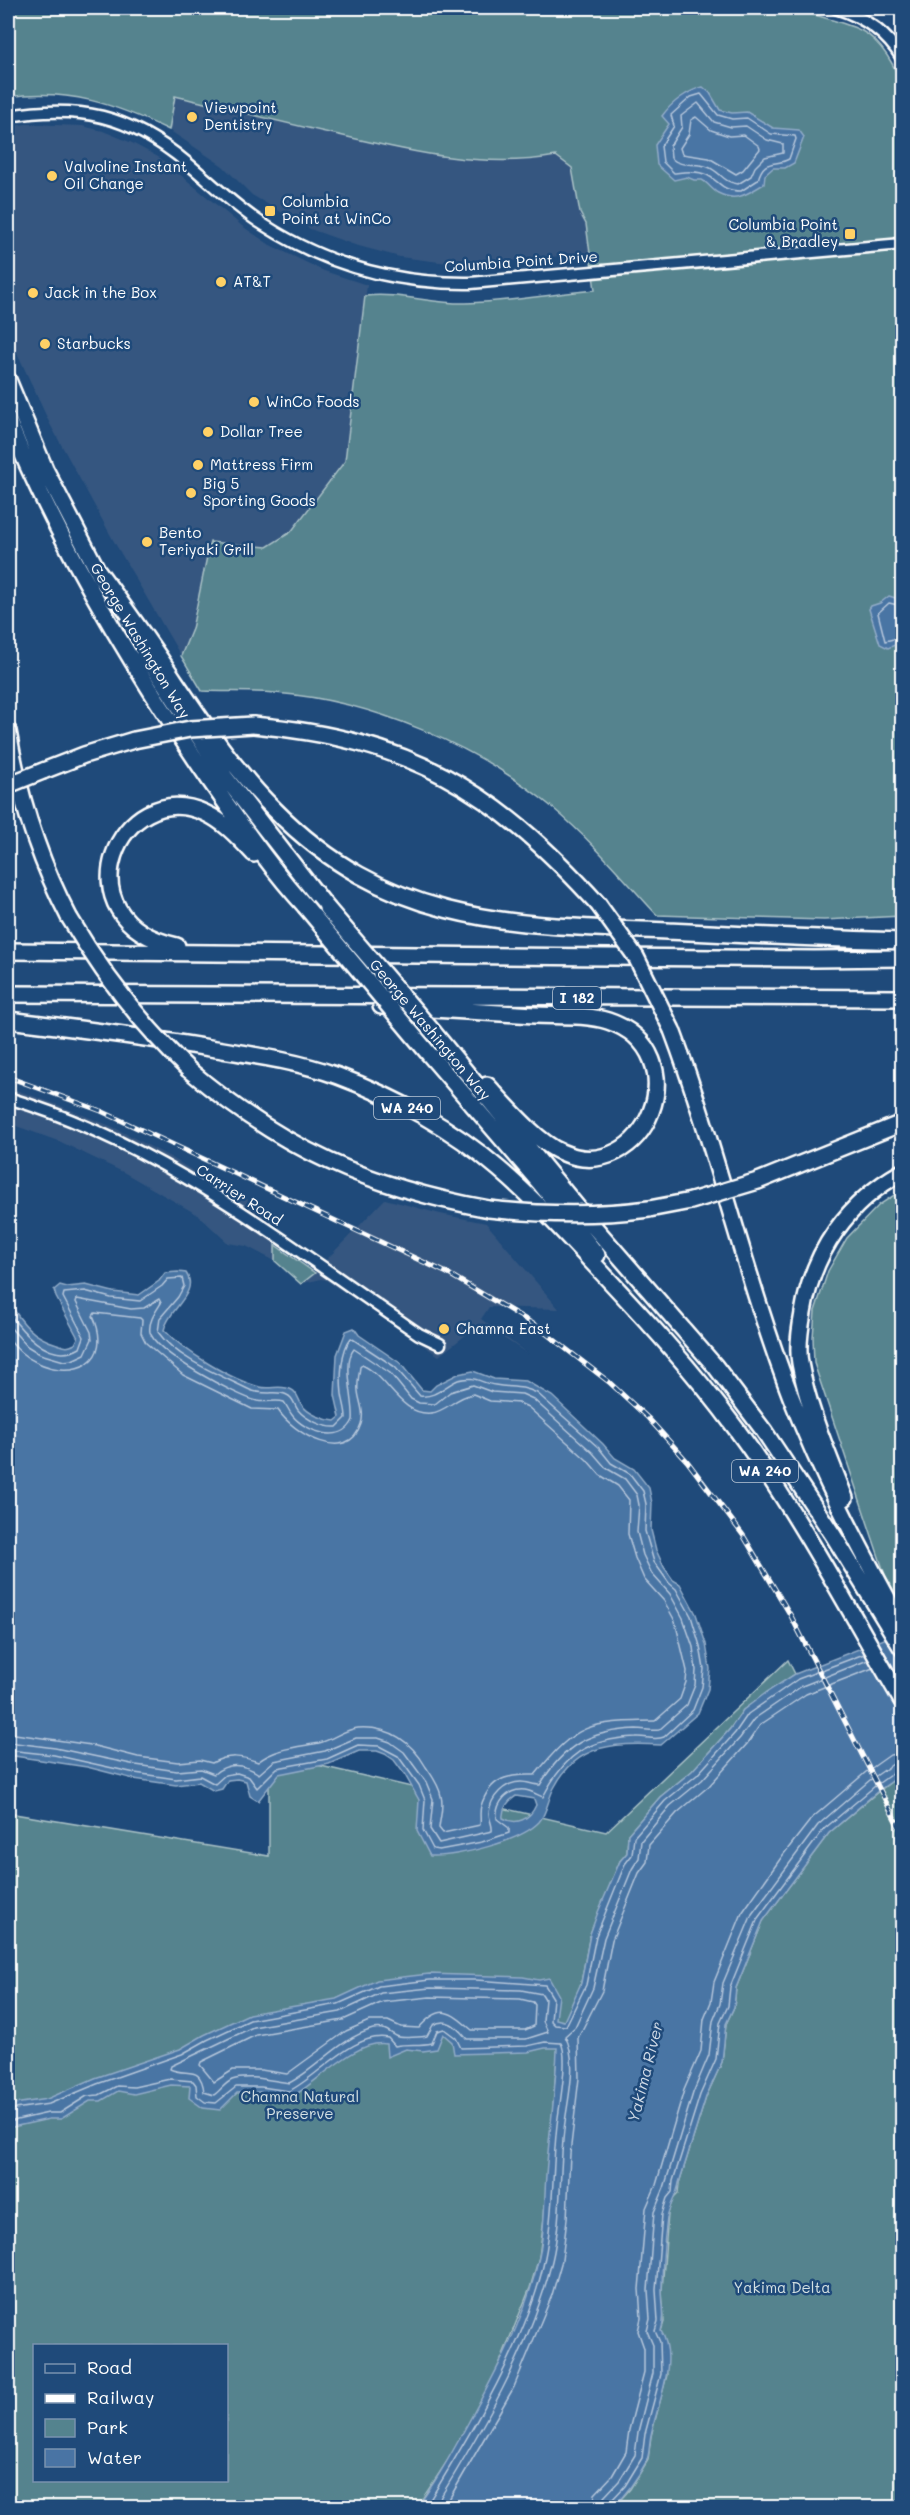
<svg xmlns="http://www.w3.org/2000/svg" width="910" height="2515" font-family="Mali,sans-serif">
  <rect width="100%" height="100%" fill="#1f4a7a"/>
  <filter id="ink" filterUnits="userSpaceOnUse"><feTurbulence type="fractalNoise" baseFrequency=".0167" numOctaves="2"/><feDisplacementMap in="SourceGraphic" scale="12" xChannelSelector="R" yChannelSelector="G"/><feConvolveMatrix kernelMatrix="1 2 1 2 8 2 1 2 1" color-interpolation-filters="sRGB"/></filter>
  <g filter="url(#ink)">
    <!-- built -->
    <path fill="#365780" d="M 174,96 L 299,126 L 493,161 L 526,161 L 556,156 L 572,168 L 580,213 L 586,224 L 590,253 L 510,261 L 448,263 L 400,257 L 355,245 L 310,229 L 252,195 L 223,166 L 169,130 Z
      M 26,124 L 82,126 L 103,131 L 132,143 L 160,158 L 242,226 L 270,245 L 324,271 L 367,285 L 345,461 L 291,532 L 267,547 L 210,542 L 192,629 L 181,656 L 116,545 L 50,424 L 8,333 L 8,127 Z
      M 8,1087 L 58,1105 L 113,1127 L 172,1158 L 214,1184 L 275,1212 L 275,1261 L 246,1246 L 228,1243 L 198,1215 L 125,1173 L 61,1142 L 8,1123 Z
      M 385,1199 L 440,1214 L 486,1223 L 559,1309 L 489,1307 L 481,1319 L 528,1354 L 490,1329 L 481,1327 L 472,1330 L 439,1356 L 326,1280 L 321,1279 L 304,1283 Z"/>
    <!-- green -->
    <path fill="#54838e" stroke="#aac1c6" stroke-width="1.5" fill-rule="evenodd" d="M 8,8 L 790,8 C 812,15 842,21 862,31 C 881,41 897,68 902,88 L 902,916 L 824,920 L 657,915 C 623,878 591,840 553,808 C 479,746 371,700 275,693 C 251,691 226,692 202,691 L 181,656 L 192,629 L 210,542 L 267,547 L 291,532 L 345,461 L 365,296 C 398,292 433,304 466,303 C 509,302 552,294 595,290 L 586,224 L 580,213 L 572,168 L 556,156 C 483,169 411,152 339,135 C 284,123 230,109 175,96 L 169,130 C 115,104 68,88 8,97 Z
      M 902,1190 L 902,1605 L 885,1575 L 832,1417 L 814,1363 L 813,1337 L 815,1311 L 828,1271 L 847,1238 L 879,1205 Z
      M 275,1245 L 315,1273 L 301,1284 L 275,1261 Z
      M 788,1660 L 795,1674 L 743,1710 L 730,1729 L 692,1771 L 660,1797 L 628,1834 L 627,1853 L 620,1861 L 590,1934 L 581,1983 L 557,2058 L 544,2218 L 539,2257 L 530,2288 L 494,2377 L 450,2457 L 417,2507 L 8,2507 L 8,1813 L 269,1856 L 269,1754 L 606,1832 ZM 34,2346 L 226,2346 L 226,2480 L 34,2480 Z
      M 902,1774 L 902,2507 L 613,2508 L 630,2489 L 648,2460 L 651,2436 L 667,2375 L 661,2331 L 664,2322 L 662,2290 L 668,2214 L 672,2200 L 678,2194 L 679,2183 L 706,2097 L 722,2062 L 726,2024 L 734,2007 L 736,1988 L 763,1921 L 829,1833 L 879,1791 Z"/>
    <!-- water -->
    <path fill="#4974a4" stroke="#92acc8" stroke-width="1.5" fill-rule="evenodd" d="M 703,87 L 710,93 L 720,110 L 732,113 L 747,112 L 773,128 L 799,130 L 804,137 L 794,163 L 785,168 L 773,168 L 765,175 L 764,184 C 748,193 737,203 718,193 C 712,190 708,183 702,180 L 694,180 L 687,177 L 674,180 L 657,165 L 655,145 L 669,124 L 662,116 C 672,102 687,91 703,87 Z
      M 889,596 L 902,600 L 902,642 L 888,648 L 880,644 L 869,609 L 871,606 L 880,603 Z
      M 178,1272 L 186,1273 C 200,1293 168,1309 164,1330 C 184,1351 231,1380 260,1387 C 271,1390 281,1384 292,1390 C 298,1393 298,1400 302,1405 C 308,1414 324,1420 335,1421 L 340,1417 L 335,1395 L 337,1355 L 346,1331 L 354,1328 L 359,1335 L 400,1363 L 422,1390 L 430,1391 L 436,1385 L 458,1374 L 473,1371 L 494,1379 L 526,1381 L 552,1396 L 603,1444 L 615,1458 L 634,1469 L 649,1488 L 652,1503 L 651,1530 L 656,1550 L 664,1567 L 673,1580 L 680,1584 L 696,1614 L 706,1644 L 710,1669 L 708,1689 L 698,1713 L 661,1745 C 617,1742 577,1743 554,1788 C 548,1799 547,1813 539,1822 C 520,1842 456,1857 430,1856 L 417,1831 L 419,1800 L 405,1775 L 394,1760 L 385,1754 L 377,1751 L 359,1751 L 329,1764 L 279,1774 L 258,1801 L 250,1796 L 246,1781 L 237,1779 L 228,1780 L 222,1789 L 214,1791 L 199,1782 L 176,1785 L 134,1779 L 87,1767 L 8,1755 L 8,1301 C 22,1323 32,1337 57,1344 C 66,1347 67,1348 75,1344 L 78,1338 L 56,1297 L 54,1290 L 60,1285 L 67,1287 L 86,1285 L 113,1292 L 139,1295 L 159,1281 L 165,1273 ZM 516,1796 L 534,1799 L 536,1805 C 530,1819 517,1826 503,1818 C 502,1809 508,1801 516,1796 Z
      M 902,1632 L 902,1774 L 878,1791 L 829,1833 L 763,1921 L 736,1988 L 734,2007 L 726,2024 L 722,2062 L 706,2097 L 679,2183 C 677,2196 669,2205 667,2218 C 664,2241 662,2266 662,2289 C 662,2304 666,2317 661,2331 C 679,2359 657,2405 651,2435 C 649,2444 650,2455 646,2462 C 637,2479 626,2494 613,2507 L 417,2507 C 436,2482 452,2453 467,2425 C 496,2372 526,2317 539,2257 C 545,2230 544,2203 546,2175 C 549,2133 556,2090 557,2048 L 545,2048 L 528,2052 L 454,2054 L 452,2042 L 443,2034 L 437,2049 L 423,2051 L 406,2049 L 387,2057 L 386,2044 C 356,2039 317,2083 290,2098 L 261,2092 L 237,2093 L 220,2110 L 203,2108 L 189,2098 L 190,2086 L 171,2085 L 134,2094 L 118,2091 L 101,2101 L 90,2101 L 61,2119 L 49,2119 L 8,2128 L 8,2105 L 47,2099 L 95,2078 L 180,2049 L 204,2035 L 249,2014 L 336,1999 L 377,1980 L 429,1974 L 523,1977 L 539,1980 L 549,1978 L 559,1996 L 556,2019 L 564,2021 L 581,1983 L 590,1934 L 598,1912 L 620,1861 L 627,1853 L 628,1834 L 660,1797 L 692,1771 L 730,1729 L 743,1710 L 767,1692 L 795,1674 Z"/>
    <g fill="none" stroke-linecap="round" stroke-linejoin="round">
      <!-- shore -->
      <path stroke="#b6c7db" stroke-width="1.5" d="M 701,94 L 718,115 L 732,119 L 747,118 L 771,134 L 795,136 L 796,139 L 789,159 C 775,167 764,157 758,180 L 741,191 C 721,191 721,182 707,175 C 696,170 684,172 674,173 L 663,162 L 661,146 L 674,126 L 671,115 L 691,97 Z
        M 698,103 L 714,122 L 731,127 L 746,126 L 767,140 L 783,144 L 783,153 L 765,157 L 755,167 L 751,176 L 738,184 C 722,182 721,172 708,167 C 695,162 681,168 671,158 L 670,146 L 682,127 L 681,116 Z
        M 696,117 L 711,130 L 729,136 L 744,135 L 759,146 L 760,149 L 743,170 L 736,174 L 709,158 L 682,154 L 680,148 L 689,134 L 691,120 Z
        M 902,606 L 889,603 L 878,613 L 885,641 L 902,637
        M 8,1312 C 23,1333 51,1365 80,1348 L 84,1337 L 63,1297 L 64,1293 L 85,1291 L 111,1298 L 140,1301 L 162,1286 L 168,1279 L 182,1278 L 184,1286 L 178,1297 L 160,1318 L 158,1332 C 177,1359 220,1375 250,1390 C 264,1396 279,1390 287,1395 C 294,1398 294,1405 298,1410 C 306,1420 325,1428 337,1427 L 346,1418 C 346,1409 343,1402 342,1394 C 340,1377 341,1350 351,1338 L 395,1367 L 420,1396 C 436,1398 444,1386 458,1380 C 474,1375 481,1383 495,1385 C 512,1388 520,1385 537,1393 L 599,1448 L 611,1463 L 630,1474 L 643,1491 L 646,1504 L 645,1531 L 654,1562 L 669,1583 L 676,1589 L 691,1616 L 700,1646 L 704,1669 L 702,1687 L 693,1710 L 664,1737 C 655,1741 645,1736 636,1737 C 587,1739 565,1754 543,1797 C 537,1795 532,1791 525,1790 C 508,1788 495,1803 497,1819 L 509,1828 L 509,1833 L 482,1842 L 439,1850 L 433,1849 L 423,1830 L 425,1800 L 419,1785 L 398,1756 L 379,1746 L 358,1745 L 327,1759 L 277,1768 L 257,1788 L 249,1777 L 237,1773 L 225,1775 L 215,1784 L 200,1776 L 176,1779 L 135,1773 L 54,1755 L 8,1750
        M 8,1325 L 27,1346 L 40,1354 L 64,1361 L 72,1360 L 85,1354 L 92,1339 L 91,1332 L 76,1302 L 77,1299 L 131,1309 L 144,1308 L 159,1299 L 161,1303 C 156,1311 148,1322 150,1332 C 155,1353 237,1396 257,1401 C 267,1403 276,1399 284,1402 C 287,1406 289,1411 292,1415 C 305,1432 342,1445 353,1420 C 355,1403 342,1363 354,1349 L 390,1373 L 411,1399 L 419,1403 L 435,1404 L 450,1392 L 473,1385 L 492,1392 L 522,1394 L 533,1399 L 593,1453 L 606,1468 L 625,1479 L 637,1495 L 639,1505 L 637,1532 L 643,1555 L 652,1574 L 670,1594 L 683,1618 L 693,1647 L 696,1670 L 695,1685 L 687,1705 L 659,1730 C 651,1731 644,1729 636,1729 C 589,1731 564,1745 540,1785 C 534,1785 527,1782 521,1782 C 505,1782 490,1797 489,1813 C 489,1820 493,1825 492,1831 L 439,1843 L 430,1829 L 433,1799 L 426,1782 L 404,1752 L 390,1742 L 378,1738 L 356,1738 L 325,1751 L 274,1761 L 259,1774 C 244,1764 228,1762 214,1774 L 201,1769 L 177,1771 L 136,1765 L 55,1748 L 8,1742
        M 8,1339 C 16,1348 24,1357 36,1362 C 75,1381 114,1362 93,1316 L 95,1313 L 140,1318 L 142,1320 L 141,1333 L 146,1343 L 183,1375 L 252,1409 L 278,1410 C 293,1433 348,1466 361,1424 C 365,1412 359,1402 358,1391 C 357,1383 359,1375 360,1367 L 362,1365 C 388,1376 400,1416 431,1413 C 446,1412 455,1397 473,1394 L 490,1401 L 519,1403 L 528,1407 L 587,1460 L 600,1475 L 618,1486 L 629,1500 L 628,1534 L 635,1558 L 644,1579 L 664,1601 L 675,1621 L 687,1671 L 686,1682 L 680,1699 L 655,1721 C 590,1722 577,1722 535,1775 C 509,1774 490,1777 481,1806 C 479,1812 481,1819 480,1825 L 443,1833 L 439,1828 C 440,1817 444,1807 441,1796 C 439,1785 432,1776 426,1767 C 411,1741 390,1726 358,1728 C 344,1729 333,1740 319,1743 C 299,1747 275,1748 258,1762 C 242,1756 228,1754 212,1763 L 200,1760 L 178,1762 L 138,1757 L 91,1745 L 8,1733
        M 430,1988 L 521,1990 L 542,1994 L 545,1999 L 543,2021 L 548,2032 L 526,2039 L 467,2039 C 458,2029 449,2016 433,2025 L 427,2036 C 423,2037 402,2038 399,2037 C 391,2035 387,2026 373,2029 C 340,2038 318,2068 289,2083 C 272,2081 249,2074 232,2080 C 225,2083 220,2091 214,2095 L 204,2092 C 201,2064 187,2077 170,2069 L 171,2066 L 253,2027 L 340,2012 L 381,1993 Z
        M 430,1997 L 520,1999 L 533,2002 L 535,2005 L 534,2026 L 525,2030 L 472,2030 C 450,2011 441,2003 419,2028 L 401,2027 L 388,2021 L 369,2021 L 346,2031 L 287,2074 L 261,2070 L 233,2070 L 214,2082 L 200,2065 L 201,2062 L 256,2035 L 343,2020 L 383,2002 Z
        M 8,2110 L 49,2104 L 97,2084 L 182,2054 L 207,2040 L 250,2020 L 338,2004 L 379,1986 L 430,1980 L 476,1980 L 545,1985 L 553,1998 L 551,2021 L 555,2025 L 566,2026 L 586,1985 L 596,1936 L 625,1864 L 632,1855 L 634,1837 L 665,1801 L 697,1775 L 735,1733 L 748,1714 L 798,1679 L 864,1654
        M 8,2122 L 48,2113 L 60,2113 L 87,2096 L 99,2095 L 117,2086 L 134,2087 L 170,2079 L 193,2081 L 196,2085 L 197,2096 L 205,2102 L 216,2103 L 236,2087 L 261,2087 L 289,2091 C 318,2077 354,2031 388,2038 L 395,2046 C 408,2043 419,2046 432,2043 L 437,2031 L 444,2029 L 456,2038 L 461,2048 L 527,2046 L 545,2042 L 561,2043 C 569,2057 559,2107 557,2125 C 552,2168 554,2214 545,2257 C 529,2339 469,2436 425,2508
        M 434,2508 C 481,2431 530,2350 552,2261 C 562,2219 559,2173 564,2130 C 567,2101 579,2062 565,2036 L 575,2027 L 593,1988 L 604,1938 L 632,1869 L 639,1858 L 641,1841 L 670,1806 L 702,1780 L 740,1738 L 754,1719 L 802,1686 L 868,1660
        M 444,2508 L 514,2387 L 552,2295 L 562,2260 L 567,2219 L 570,2154 L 579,2078 L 578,2038 L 602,1991 L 612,1940 L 639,1873 L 647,1862 L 649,1845 L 677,1813 L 709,1786 L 747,1744 L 760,1725 L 806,1694 L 873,1668
        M 593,2508 L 595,2494 L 612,2476 L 626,2452 L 629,2430 L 644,2372 L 644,2348 L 638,2331 L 641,2318 L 639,2289 L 646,2208 L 656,2185 L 684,2090 L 701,2051 L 704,2019 L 711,2002 L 714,1982 L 742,1913 L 783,1855 L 812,1818 L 866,1772 L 890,1755 L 902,1753
        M 602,2508 L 604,2497 L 619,2481 L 635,2455 L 638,2432 L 653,2373 L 653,2345 L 647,2331 L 650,2319 L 648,2290 L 654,2212 L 664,2188 L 693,2093 L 709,2055 L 713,2021 L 720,2004 L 723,1983 L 752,1914 L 818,1825 L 870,1780 L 893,1764 L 902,1762
        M 609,2508 L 610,2502 L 625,2486 L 642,2458 L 645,2434 L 661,2374 L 660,2342 L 655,2331 L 658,2321 L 656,2290 L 662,2214 L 667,2198 L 672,2192 L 673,2181 L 700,2095 L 716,2059 L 720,2023 L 728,2006 L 730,1987 L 758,1918 L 824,1829 L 875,1786 L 897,1770 L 902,1769"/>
      <defs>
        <path id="minor" d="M 836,8 C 864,17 886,32 902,58
          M 8,116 C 79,104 129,115 186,162 C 212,183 235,207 264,225 C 326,265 397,284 471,283 L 902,244
          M 8,1098 C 161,1143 289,1246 419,1334 L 440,1344"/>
        <path id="highway" d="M 8,380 L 45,469 L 102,579
          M 8,420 C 59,545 134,670 211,782 C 240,823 270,868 305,906
          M 98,571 C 122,604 145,636 167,669 C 200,718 233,769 275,810 C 391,927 515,925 667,931 C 746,935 824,939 902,941
          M 144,652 L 225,777 L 327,908
          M 253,725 C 409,739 494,789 598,904
          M 8,731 C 19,797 38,858 69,917
          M 43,771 L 84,755 L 134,740
          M 177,946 C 56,920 120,774 205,813 C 225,822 239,838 254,854
          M 8,951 L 814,959 L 902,958
          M 8,994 L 902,998
          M 381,1006 C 432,1009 484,1012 535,1015 C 558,1016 586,1014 608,1021 C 701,1052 645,1189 561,1152 C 537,1142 505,1104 487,1085
          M 8,1020 C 75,1028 142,1037 210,1048 C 253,1055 297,1061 338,1076 C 395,1097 453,1129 499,1169 C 532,1197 562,1230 592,1262 C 643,1316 693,1370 737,1430 C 800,1516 849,1610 902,1701
          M 672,1030 C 717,1150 745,1277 791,1397 C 822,1477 861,1551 902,1625
          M 434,1033 L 582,1213 L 715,1366 L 764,1431 L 833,1535 L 902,1648
          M 429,1054 L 540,1183 L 597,1255
          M 189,1070 C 283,1150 369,1187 489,1209
          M 758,1181 L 902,1123
          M 649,1209 L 691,1201
          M 845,1498 C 828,1454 808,1409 800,1363 C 797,1347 800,1329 803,1313 C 813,1251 848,1202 902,1172"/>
      </defs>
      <!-- minor casing -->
      <use href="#minor" stroke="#fff" stroke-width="15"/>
      <!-- highway casing -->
      <use href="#highway" stroke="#fff" stroke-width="20"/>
      <!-- minor -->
      <use href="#minor" stroke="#1f4a7a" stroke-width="10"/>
      <!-- highway -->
      <use href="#highway" stroke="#1f4a7a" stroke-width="15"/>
      <defs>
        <path id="rail" d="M 8,1077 L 101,1111 L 447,1273 L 535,1325 L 609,1382 L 648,1418 L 687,1461 L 743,1535 L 791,1616 L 902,1833"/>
      </defs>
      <!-- rail casing -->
      <use href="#rail" stroke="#fff" stroke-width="5"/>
      <!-- rail -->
      <use href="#rail" stroke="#1f4a7a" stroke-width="3" stroke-dasharray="9" stroke-linecap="butt"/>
      <defs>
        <path id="highway-bridge" d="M 134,740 L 190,729 L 253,725
          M 8,785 L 43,771
          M 598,904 L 636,957 L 672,1030
          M 305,906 L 429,1054
          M 327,908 L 434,1033
          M 69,917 C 103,975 141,1024 189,1070
          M 691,1201 L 758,1181
          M 489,1209 C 543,1215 595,1216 649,1209"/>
      </defs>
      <!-- highway-bridge casing -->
      <use href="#highway-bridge" stroke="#fff" stroke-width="20" stroke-linecap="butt"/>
      <!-- highway-bridge -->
      <use href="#highway-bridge" stroke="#1f4a7a" stroke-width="15"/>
    </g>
  </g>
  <!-- markers -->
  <g fill="#ffd166" stroke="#1f4a7a" stroke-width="2">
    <circle cx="192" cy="117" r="6"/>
    <circle cx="52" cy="176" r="6"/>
    <rect x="264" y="205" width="12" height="12" rx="3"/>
    <rect x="844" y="228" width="12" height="12" rx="3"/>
    <circle cx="221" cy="282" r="6"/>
    <circle cx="33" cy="293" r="6"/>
    <circle cx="45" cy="344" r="6"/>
    <circle cx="254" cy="402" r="6"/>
    <circle cx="208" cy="432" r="6"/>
    <circle cx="198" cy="465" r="6"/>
    <circle cx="191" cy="493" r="6"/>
    <circle cx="147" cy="542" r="6"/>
    <circle cx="444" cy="1329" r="6"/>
  </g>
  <g text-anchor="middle" stroke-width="5" stroke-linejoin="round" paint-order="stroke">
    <!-- shield labels -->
    <g fill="#1f4a7a" stroke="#bcc9d7" stroke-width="1.5">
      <rect x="553" y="987" width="48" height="22" rx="4.5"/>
      <rect x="374" y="1097" width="66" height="22" rx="4.5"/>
      <rect x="732" y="1460" width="66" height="22" rx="4.5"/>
    </g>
    <g font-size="14" font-weight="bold" fill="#fff">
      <text x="577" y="1003">I 182</text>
      <text x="407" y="1113">WA 240</text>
      <text x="765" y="1476">WA 240</text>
    </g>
    <!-- poi labels -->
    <g font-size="15" fill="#fff" stroke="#1f4a7a" text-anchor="start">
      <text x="204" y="113">Viewpoint<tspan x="204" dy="17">Dentistry</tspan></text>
      <text x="64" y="172">Valvoline Instant<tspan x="64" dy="17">Oil Change</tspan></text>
      <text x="282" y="207">Columbia<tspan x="282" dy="17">Point at WinCo</tspan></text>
      <text x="838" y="230" text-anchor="end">Columbia Point<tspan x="838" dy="17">&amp; Bradley</tspan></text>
      <text x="233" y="287">AT&amp;T</text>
      <text x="45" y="298">Jack in the Box</text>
      <text x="57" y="349">Starbucks</text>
      <text x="266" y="407">WinCo Foods</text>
      <text x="220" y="437">Dollar Tree</text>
      <text x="210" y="470">Mattress Firm</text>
      <text x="203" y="489">Big 5<tspan x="203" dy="17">Sporting Goods</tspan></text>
      <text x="159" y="538">Bento<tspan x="159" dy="17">Teriyaki Grill</tspan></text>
      <text x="456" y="1334">Chamna East</text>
    </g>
    <!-- street labels -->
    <g font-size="15" fill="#fff" stroke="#1f4a7a">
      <text transform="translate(521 262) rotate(-4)" y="5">Columbia Point Drive</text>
      <text transform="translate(140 641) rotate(59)" y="5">George Washington Way</text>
      <text transform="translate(430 1030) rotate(50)" y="5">George Washington Way</text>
      <text transform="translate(239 1195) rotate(33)" y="5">Carrier Road</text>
    </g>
    <!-- park labels -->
    <g font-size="15" fill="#d4e0e3" stroke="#1f4a7a">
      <text x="300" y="2102">Chamna Natural<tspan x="300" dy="17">Preserve</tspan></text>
      <text x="782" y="2293">Yakima Delta</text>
    </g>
    <!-- water labels -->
    <g font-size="16" font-style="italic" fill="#d2dce8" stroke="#1f4a7a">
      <text transform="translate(645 2072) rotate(-76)" y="6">Yakima River</text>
    </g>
  </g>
  <!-- margin -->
  <rect width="910" height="2515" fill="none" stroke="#1f4a7a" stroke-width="30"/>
  <rect x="15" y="15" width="880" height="2485" fill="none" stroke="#fff" stroke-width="2" filter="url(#ink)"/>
  <!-- legend -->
  <rect x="33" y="2344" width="195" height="138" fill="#1f4a7a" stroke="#7992af" stroke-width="1.5"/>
  <rect x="45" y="2364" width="30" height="9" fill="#1f4a7a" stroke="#7992af" stroke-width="1.5"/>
  <text x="87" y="2374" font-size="18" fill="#ffffff">Road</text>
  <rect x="45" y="2394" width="30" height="9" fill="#ffffff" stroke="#7992af" stroke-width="1.5"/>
  <text x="87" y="2404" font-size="18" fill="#ffffff">Railway</text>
  <rect x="45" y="2419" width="30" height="18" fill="#54838e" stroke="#7992af" stroke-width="1.5"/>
  <text x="87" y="2434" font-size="18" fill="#ffffff">Park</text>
  <rect x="45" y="2449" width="30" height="18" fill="#4974a4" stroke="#7992af" stroke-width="1.5"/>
  <text x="87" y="2464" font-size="18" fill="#ffffff">Water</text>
</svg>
